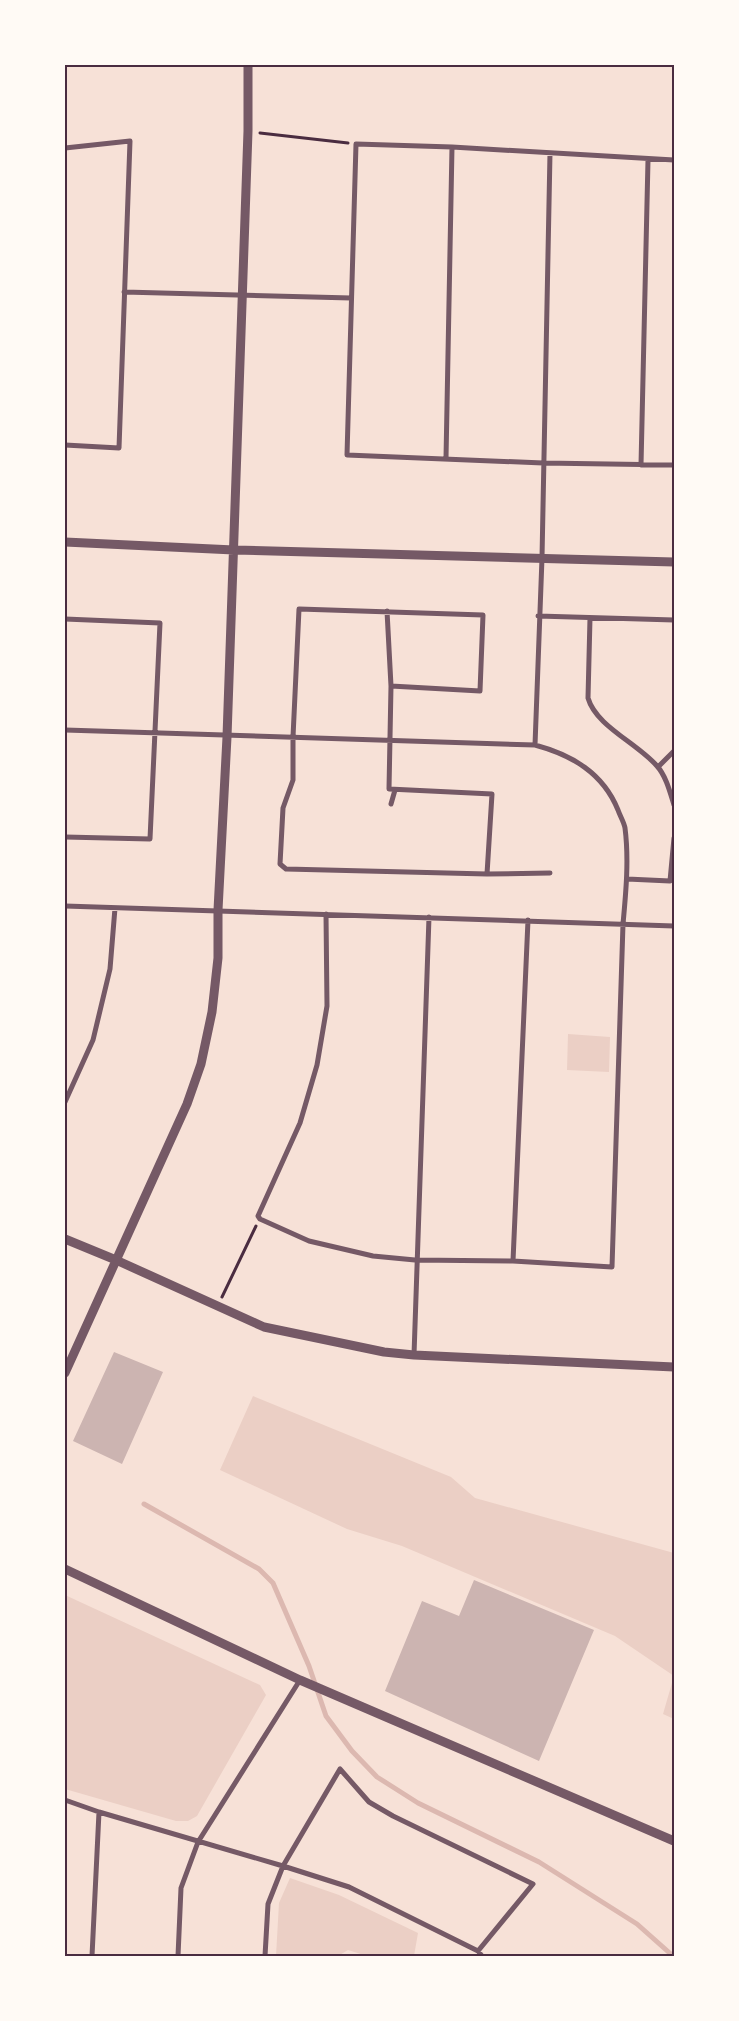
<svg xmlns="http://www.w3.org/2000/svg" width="739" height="2021" font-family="'Work Sans',sans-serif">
  <rect width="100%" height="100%" fill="#f7e1d7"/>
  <!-- green -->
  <path fill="#ebcfc5" d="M 568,1034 L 610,1037 L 609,1072 L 567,1070 Z
    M 253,1396 L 451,1477 L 475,1498 L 674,1553 L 674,1719 L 663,1714 L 674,1676 L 615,1636 L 402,1546 L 347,1529 L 220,1470 Z
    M 65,1595 L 260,1685 L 266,1695 L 197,1816 L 188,1821 L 176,1821 L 65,1789 Z
    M 290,1878 L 339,1895 L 418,1933 L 414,1956 L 367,1956 L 348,1950 L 338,1956 L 276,1956 L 279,1903 Z"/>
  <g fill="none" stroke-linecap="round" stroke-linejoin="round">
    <!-- stream -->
    <path stroke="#dcb8b0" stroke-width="5" d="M 144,1504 L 259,1569 L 273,1583 L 309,1666 L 326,1716 L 352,1751 L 377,1777 L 418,1803 L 539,1862 L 637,1924 L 673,1956"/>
  </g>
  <!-- building -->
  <path fill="#ccb4b1" d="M 114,1352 L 163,1372 L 122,1464 L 73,1441 Z
    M 474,1580 L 594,1630 L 539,1761 L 385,1691 L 422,1601 L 459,1616 Z"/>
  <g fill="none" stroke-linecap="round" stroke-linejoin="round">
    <!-- path -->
    <path stroke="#4a2c40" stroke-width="3" d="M 260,133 L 348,143
      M 222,1297 L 256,1226"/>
    <!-- minor -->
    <path stroke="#755966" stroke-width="5" d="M 65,148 L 130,141 L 119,448 L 65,445
      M 674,160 L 452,147 L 356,144 L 347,455 L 543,463 L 674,465
      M 124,292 L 351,298
      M 446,458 L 452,147
      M 641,465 L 648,160
      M 387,611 L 391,686 L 389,789 L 492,794 L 487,874
      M 538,616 L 674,620
      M 590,618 L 588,698 C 596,726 637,743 657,766 C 666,776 670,792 674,805
      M 65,619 L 160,623 L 150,839 L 65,837
      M 391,686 L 480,691 L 483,615 L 299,609 L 293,737 L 293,780 L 283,808 L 280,864 L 286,869 L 487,874 L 550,873
      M 65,730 L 535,745 C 572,755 603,773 618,810 C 620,816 624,822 625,828 C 629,859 626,892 623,924 L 612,1267 L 513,1261 L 415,1260 L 373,1256 L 309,1241 L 260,1219 L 258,1216 L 300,1123 L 317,1065 L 327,1006 L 326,914
      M 535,745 L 542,558 L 550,153
      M 658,767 L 674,751
      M 391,804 L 395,790
      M 627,879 L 670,881 L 674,838
      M 65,906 L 674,926
      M 65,1102 L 93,1040 L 110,969 L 115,908
      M 513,1261 L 528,920
      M 414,1355 L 429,917
      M 65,1800 L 99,1812 L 283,1866 L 268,1904 L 265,1956
      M 478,1951 L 533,1884 L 393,1816 L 369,1802 L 340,1769 L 283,1866 L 349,1887 L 478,1951 L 482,1956
      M 92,1956 L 99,1812
      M 178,1956 L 181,1888 L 198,1842 L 300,1680"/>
    <!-- tertiary -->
    <path stroke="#755966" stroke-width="9" d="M 65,542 L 234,550 L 674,562
      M 65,1239 L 116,1260 L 264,1327 L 384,1352 L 414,1355 L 674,1367
      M 65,1373 L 187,1104 L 201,1064 L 212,1012 L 218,958 L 218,910 L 227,737 L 248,131 L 248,65
      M 65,1569 L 300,1680 L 674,1841"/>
  </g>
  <!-- border -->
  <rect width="739" height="2021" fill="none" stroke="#fffaf5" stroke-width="132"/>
  <rect x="66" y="66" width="607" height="1889" fill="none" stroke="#4a2c40" stroke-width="2"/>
</svg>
